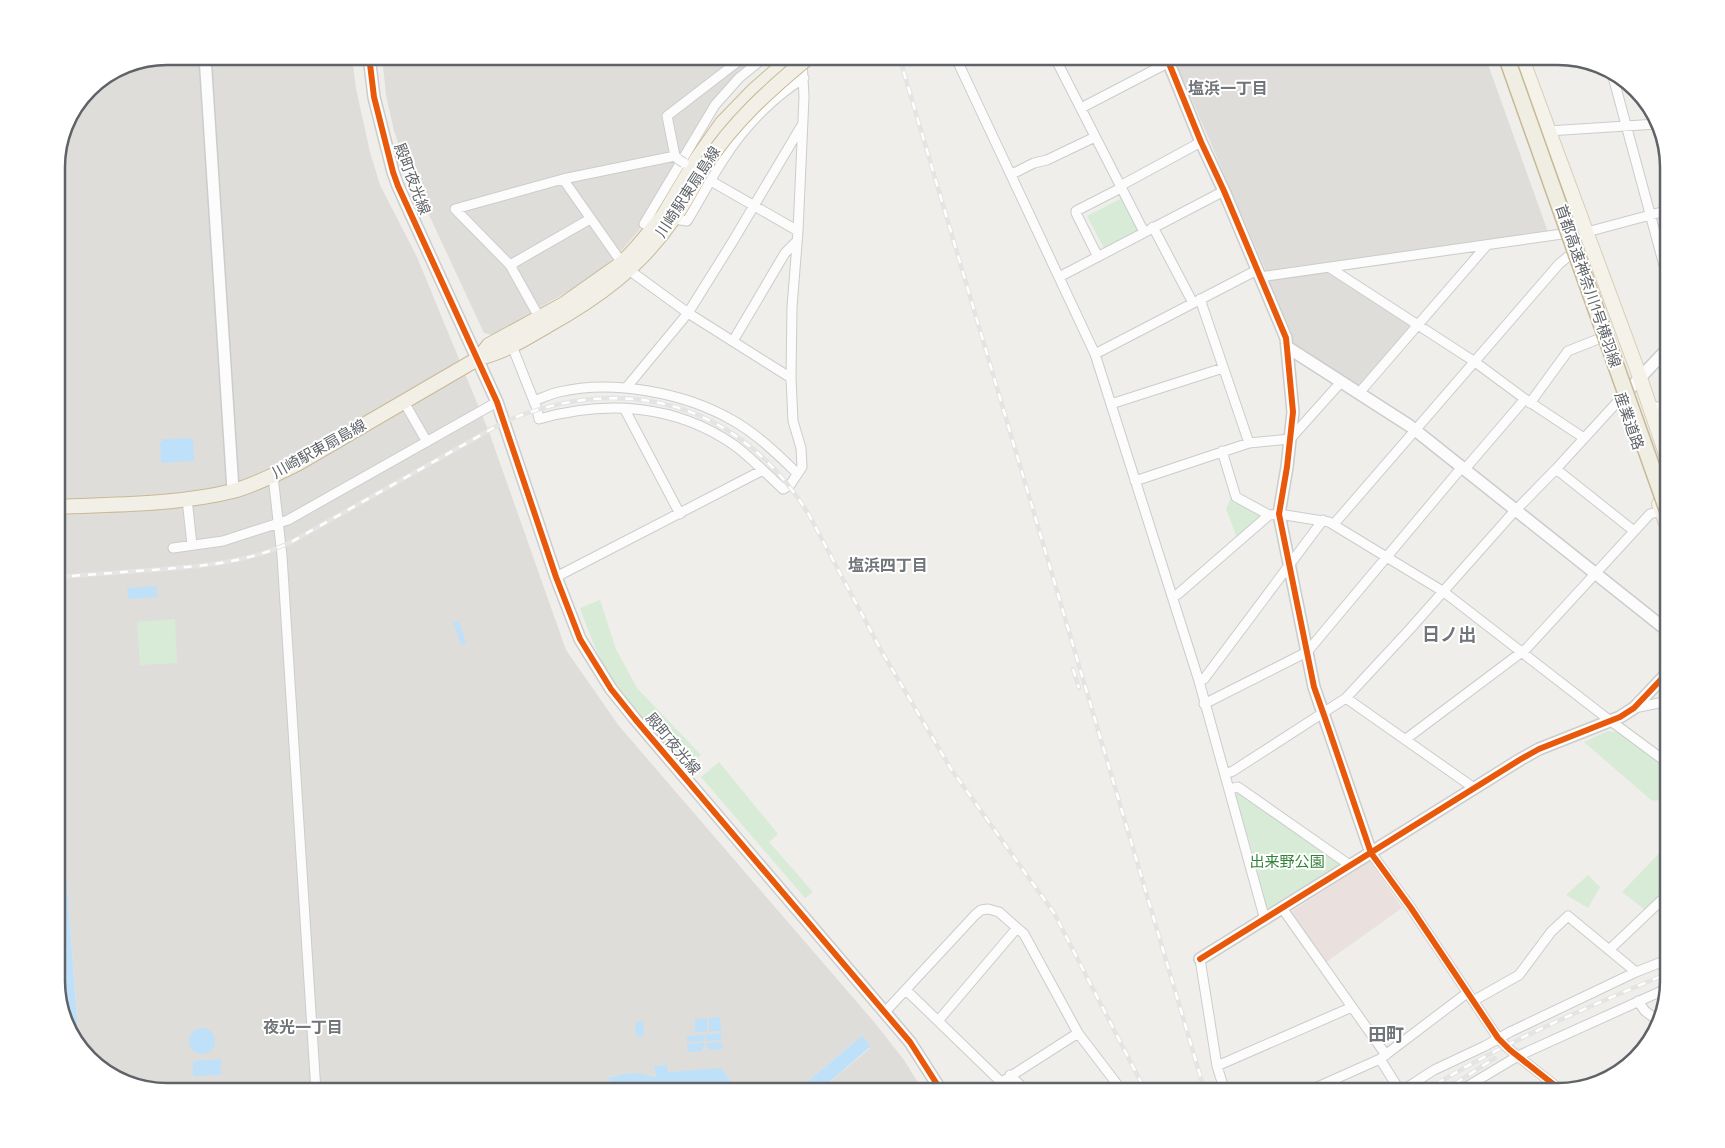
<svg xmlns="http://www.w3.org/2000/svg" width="1725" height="1148" font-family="'Space Grotesk','Noto Sans JP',sans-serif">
  <rect width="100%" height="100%" fill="#efeeea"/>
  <!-- industrial -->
  <path fill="#dfddda" d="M 167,56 L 352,56 L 356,89 L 370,152 L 380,185 L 417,257 L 489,432 L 566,650 L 619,726 L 875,1023 L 904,1060 L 924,1092 L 818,1092 L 870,1048 L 863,1035 L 795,1092 L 738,1092 L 721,1069 L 667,1072 L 667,1065 L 656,1077 L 650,1077 L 642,1074 L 614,1076 L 609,1078 L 610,1092 L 167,1092 L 106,1073 L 79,1045 L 56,737 L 56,160 L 68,118 L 89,88 L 125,65 Z
    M 382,56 L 763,56 L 734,80 L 639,230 L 623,249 L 606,265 L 586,281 L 492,335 L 484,333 L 416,187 L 401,150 L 394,131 L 386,95 Z
    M 1188,56 L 1485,56 L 1548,232 L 1267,273 L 1176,63 Z
    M 1329,271 L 1411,325 L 1411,328 L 1360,385 L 1356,385 L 1294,345 L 1292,334 L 1269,280 Z"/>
  <!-- medical -->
  <path fill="#eae0de" d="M 1370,861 L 1402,908 L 1325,963 L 1291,912 Z"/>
  <!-- green -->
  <path fill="#d8ebd6" d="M 1117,193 L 1119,193 L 1140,228 L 1137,233 L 1105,250 L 1087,216 L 1120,199 Z
    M 1231,498 L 1262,514 L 1263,517 L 1237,538 L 1226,509 Z
    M 600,600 L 616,649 L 637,688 L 701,755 L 686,767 C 658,734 626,703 604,665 C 594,647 587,627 580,608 Z
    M 175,619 L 177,663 L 140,665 L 137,622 Z
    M 1608,731 L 1620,733 L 1669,766 L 1669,785 L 1657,801 L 1651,800 L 1584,742 Z
    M 719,762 L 778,834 L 769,842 L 813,892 L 805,898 L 701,777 Z
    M 1238,791 L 1339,861 L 1338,865 L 1269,908 L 1265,906 L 1256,863 L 1234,792 Z
    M 1669,843 L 1669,889 L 1645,910 L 1622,892 Z
    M 1588,875 L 1600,887 L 1588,908 L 1566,895 Z"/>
  <!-- water -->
  <path fill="#bfe0f9" d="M 193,438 L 194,461 L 161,463 L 160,442 L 162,442 L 162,439 Z
    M 157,586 L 157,597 L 128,599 L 127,588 Z
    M 459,621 L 466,643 L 461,644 L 453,622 Z
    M 56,737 L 79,1045 L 71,1037 L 56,988 Z
    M 720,1017 L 721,1031 L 709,1031 L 709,1018 Z
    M 707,1018 L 707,1032 L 695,1032 L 695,1019 Z
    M 643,1021 L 644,1036 L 636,1036 L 635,1022 Z
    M189 1041a13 13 0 1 1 26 0a13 13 0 1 1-26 0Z
    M 721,1033 L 721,1040 L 706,1041 L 705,1035 Z
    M 704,1035 L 704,1041 L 687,1042 L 687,1036 Z
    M 863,1035 L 870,1047 L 818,1092 L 795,1092 Z
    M 722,1042 L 722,1049 L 709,1050 L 709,1047 L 706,1047 L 706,1043 Z
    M 704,1043 L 704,1047 L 702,1047 L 702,1051 L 688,1052 L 687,1044 Z
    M 221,1059 L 221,1075 L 193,1076 L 193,1061 Z
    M 667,1065 L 668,1072 L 721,1068 L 738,1092 L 610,1092 L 609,1078 C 617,1075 634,1072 643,1074 C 648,1075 650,1077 656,1077 L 654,1066 Z"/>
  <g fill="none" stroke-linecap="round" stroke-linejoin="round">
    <defs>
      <path id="minor" d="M 955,56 L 1095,354 L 1199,681 L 1265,920
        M 1054,56 L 1144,232
        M 1612,73 L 1669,284
        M 1081,108 L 1181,56
        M 1548,131 L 1657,124
        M 675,156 L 667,116 L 745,56
        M 1012,174 L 1034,163 L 1047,160 L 1095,137
        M 563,179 L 622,263 L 629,270 L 688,313 L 791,378
        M 711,181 L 798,231
        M 1120,186 L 1201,142
        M 674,219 L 687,221 C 700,200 711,178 725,157 C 744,127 773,97 804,78
        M 644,224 L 715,105 L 739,78 L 766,56
        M 1153,227 L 1193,303
        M 1587,232 L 1669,210
        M 1098,257 L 1076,213 L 1076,211 L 1121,188
        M 510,265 L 590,219
        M 1330,268 L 1475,362 L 1525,399 L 1584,438
        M 1059,277 L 1224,191
        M 1260,277 L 1562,234
        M 1200,299 L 1249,443
        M 539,317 L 510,265 L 455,209 L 563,179 L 675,156 L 678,159
        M 733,341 L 785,253 L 797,241
        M 512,346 L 537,409 L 539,419 C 606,400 675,404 734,445 C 744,452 754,462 763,470
        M 1095,354 L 1257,270
        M 626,388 L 688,313 L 733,241 L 802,125
        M 1359,393 L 1487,245
        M 534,401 C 542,398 550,394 559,392 C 613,379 685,393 732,420 C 757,434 777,454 797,473
        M 404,402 L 427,442
        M 1530,403 L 1568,351 L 1601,338
        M 1111,404 L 1223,368
        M 1649,407 L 1660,407 L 1669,410
        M 624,408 L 680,514
        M 1222,451 L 1236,497 L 1269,515
        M 1465,469 L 1525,399
        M 1556,469 L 1634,531
        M 273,476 L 282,556 L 316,1092
        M 1135,481 L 1249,443 L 1290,439 L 1341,382
        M 187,499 L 192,545
        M 1334,524 L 1559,264 L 1570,255
        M 173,548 L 223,541 L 288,520 L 497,402
        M 556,577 L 763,470 L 783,489 L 790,485 L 802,467 L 801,448 L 793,421 L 791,378 L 792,307 L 798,231 L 804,97 L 802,59
        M 1173,596 L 1178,594 L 1269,515 L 1279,514 L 1329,522 L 1444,592 L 1604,716 L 1669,764
        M 1199,681 L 1204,679 L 1323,520
        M 1346,698 L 1474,788
        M 1204,704 L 1307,652 L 1462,467
        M 1634,708 L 1669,701
        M 1406,739 L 1527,648 L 1650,514 L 1661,511
        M 1225,774 L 1233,771 L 1346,698 L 1410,629 L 1511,515 L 1556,469 L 1621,398
        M 1229,789 L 1238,787 L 1351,866
        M 1371,853 L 1411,908 L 1498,1038 L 1510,1050 L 1562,1091
        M 1282,908 L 1386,1055
        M 1609,950 L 1669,893
        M 1200,959 L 1217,1066 L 1225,1092
        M 906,990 L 1000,1081
        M 1473,1001 L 1519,975 L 1551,932 L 1568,916 L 1636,972
        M 1638,1001 L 1645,1011 L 1657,1020
        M 885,1012 L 975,915 L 981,910 L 988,909 L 999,912 L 1024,934 L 1078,1033 L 1123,1092
        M 938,1021 L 1017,928
        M 1380,1059 L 1400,1091
        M 1217,1066 L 1352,1007
        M 1010,1075 L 1027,1092
        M 986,1092 L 1078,1033
        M 1306,1092 L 1380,1059 L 1467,993
        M 1400,1092 L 1434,1070 L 1485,1046 L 1510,1032 L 1636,972 L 1669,959
        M 1458,1092 L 1518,1056 L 1666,989"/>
      <path id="tertiary" d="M 205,56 L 233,490
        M 369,56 L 374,97 L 393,172 L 398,186 L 497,402 L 556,577 L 580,639 L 611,689 L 635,719 L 910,1042 L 942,1092
        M 1166,56 L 1201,142 L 1224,191 L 1286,338 L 1293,412 L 1287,467 L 1279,514 L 1314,687 L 1371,853
        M 1287,347 L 1410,426 L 1669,632
        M 1622,397 L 1669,347
        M 1200,959 L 1521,759 L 1539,749 L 1620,717 L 1634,708 L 1669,671"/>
      <path id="primary" d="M 1521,56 L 1637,369 L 1669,463
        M 1659,504 L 1669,531"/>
      <path id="trunk" d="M 479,358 L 489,345 L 564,304 L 622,263 L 637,247 L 663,216 L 696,160 L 722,123 L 753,91 L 793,56
        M 56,507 C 114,504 177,505 233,491 C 255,485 276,474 297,464 L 479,358 C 504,352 525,339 547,326 C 597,298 640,267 673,219 C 685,203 694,184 704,167"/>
    </defs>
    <!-- minor casing -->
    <use href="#minor" stroke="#cbcccc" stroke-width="11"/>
    <!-- tertiary casing -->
    <use href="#tertiary" stroke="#cbcccc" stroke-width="14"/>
    <!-- primary casing -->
    <use href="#primary" stroke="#d7ceb8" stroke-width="16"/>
    <!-- trunk casing -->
    <use href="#trunk" stroke="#c8b996" stroke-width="16"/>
    <!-- minor -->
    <use href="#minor" stroke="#fdfcfc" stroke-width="9"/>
    <!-- tertiary -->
    <use href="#tertiary" stroke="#fdfcfc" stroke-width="11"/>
    <!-- primary -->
    <use href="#primary" stroke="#f4f2e9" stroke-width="14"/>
    <!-- trunk -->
    <use href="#trunk" stroke="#f2f0e6" stroke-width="14"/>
    <defs>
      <path id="rail" d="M 899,56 L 1205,1092
        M 56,577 C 88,575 120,572 152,570 C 201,566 249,563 293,541 L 504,422 C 624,371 738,402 808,513 L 882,652 L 951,769 L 1054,913 L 1146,1092
        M 1073,669 L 1079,688
        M 1423,1092 C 1500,1044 1585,1008 1669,973
        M 1442,1092 L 1495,1058"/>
    </defs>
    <!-- rail casing -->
    <use href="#rail" stroke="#e4e4e4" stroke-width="4.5"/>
    <!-- rail -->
    <use href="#rail" stroke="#fff" stroke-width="2.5" stroke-dasharray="8" stroke-linecap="butt"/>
    <defs>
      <path id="minor-bridge" d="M 678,159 L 684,163"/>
      <path id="trunk-bridge" d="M 704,167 C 733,122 769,90 810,56"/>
      <path id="motorway-bridge" d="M 1506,56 L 1669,515"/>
    </defs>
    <!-- minor-bridge casing -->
    <use href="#minor-bridge" stroke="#cbcccc" stroke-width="11" stroke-linecap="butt"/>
    <!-- trunk-bridge casing -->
    <use href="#trunk-bridge" stroke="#c8b996" stroke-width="16" stroke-linecap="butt"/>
    <!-- motorway-bridge casing -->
    <use href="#motorway-bridge" stroke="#c8b996" stroke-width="18" stroke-linecap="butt"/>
    <!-- minor-bridge -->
    <use href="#minor-bridge" stroke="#fdfcfc" stroke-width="9"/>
    <!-- trunk-bridge -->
    <use href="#trunk-bridge" stroke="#f2f0e6" stroke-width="14"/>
    <!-- motorway-bridge -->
    <use href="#motorway-bridge" stroke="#f0ede3" stroke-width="15"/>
    <defs>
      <path id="cycleway" d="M 369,56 L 374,97 L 393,172 L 398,186 L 497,402 L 556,577 L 580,639 L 611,689 L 635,719 L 910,1042 L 942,1092
        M 1166,56 L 1201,142 L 1224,191 L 1286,338 L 1293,412 L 1287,467 L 1279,514 L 1314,687 L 1325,718 L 1371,853 L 1411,908 L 1498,1038 L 1510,1050 L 1562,1091
        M 1200,959 L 1521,759 L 1539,749 L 1620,717 L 1634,708 L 1669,671"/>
    </defs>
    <!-- cycleway casing -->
    <use href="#cycleway" stroke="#fff" stroke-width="9"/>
    <!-- cycleway -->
    <use href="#cycleway" stroke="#e8590c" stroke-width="6"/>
  </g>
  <g text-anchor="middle" stroke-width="4" stroke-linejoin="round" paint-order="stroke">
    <!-- street labels -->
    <g font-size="15" fill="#5f6368" stroke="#fff">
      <text transform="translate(412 179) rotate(69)" y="5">殿町夜光線</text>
      <text transform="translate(688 192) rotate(-57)" y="5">川崎駅東扇島線</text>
      <text transform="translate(1588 286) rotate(71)" y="5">首都高速神奈川1号横羽線</text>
      <text transform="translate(1629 421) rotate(71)" y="5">産業道路</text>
      <text transform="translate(319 449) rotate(-29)" y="5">川崎駅東扇島線</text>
      <text transform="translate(673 744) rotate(50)" y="5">殿町夜光線</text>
    </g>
    <!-- park labels -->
    <g font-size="15" fill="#348238" stroke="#fff">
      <text x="1287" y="867">出来野公園</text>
    </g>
    <!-- neighbourhood labels -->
    <g font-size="16" font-weight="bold" fill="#70757a" stroke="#fff">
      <text x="1228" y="94">塩浜一丁目</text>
      <text x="888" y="571">塩浜四丁目</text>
      <text x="303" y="1033">夜光一丁目</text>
    </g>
    <!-- quarter labels -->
    <g font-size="18" font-weight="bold" fill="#70757a" stroke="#fff">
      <text x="1449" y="641">日ノ出</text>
      <text x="1386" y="1041">田町</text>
    </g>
  </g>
  <!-- crop -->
  <path d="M0 0H1725V1148H0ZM167 65H1558A102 102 0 0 1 1660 167V981A102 102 0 0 1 1558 1083H167A102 102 0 0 1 65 981V167A102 102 0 0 1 167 65Z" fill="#fff" fill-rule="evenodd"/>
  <path fill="none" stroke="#5f6368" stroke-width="2.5" d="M167 65H1558A102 102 0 0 1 1660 167V981A102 102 0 0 1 1558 1083H167A102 102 0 0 1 65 981V167A102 102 0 0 1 167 65Z"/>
</svg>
